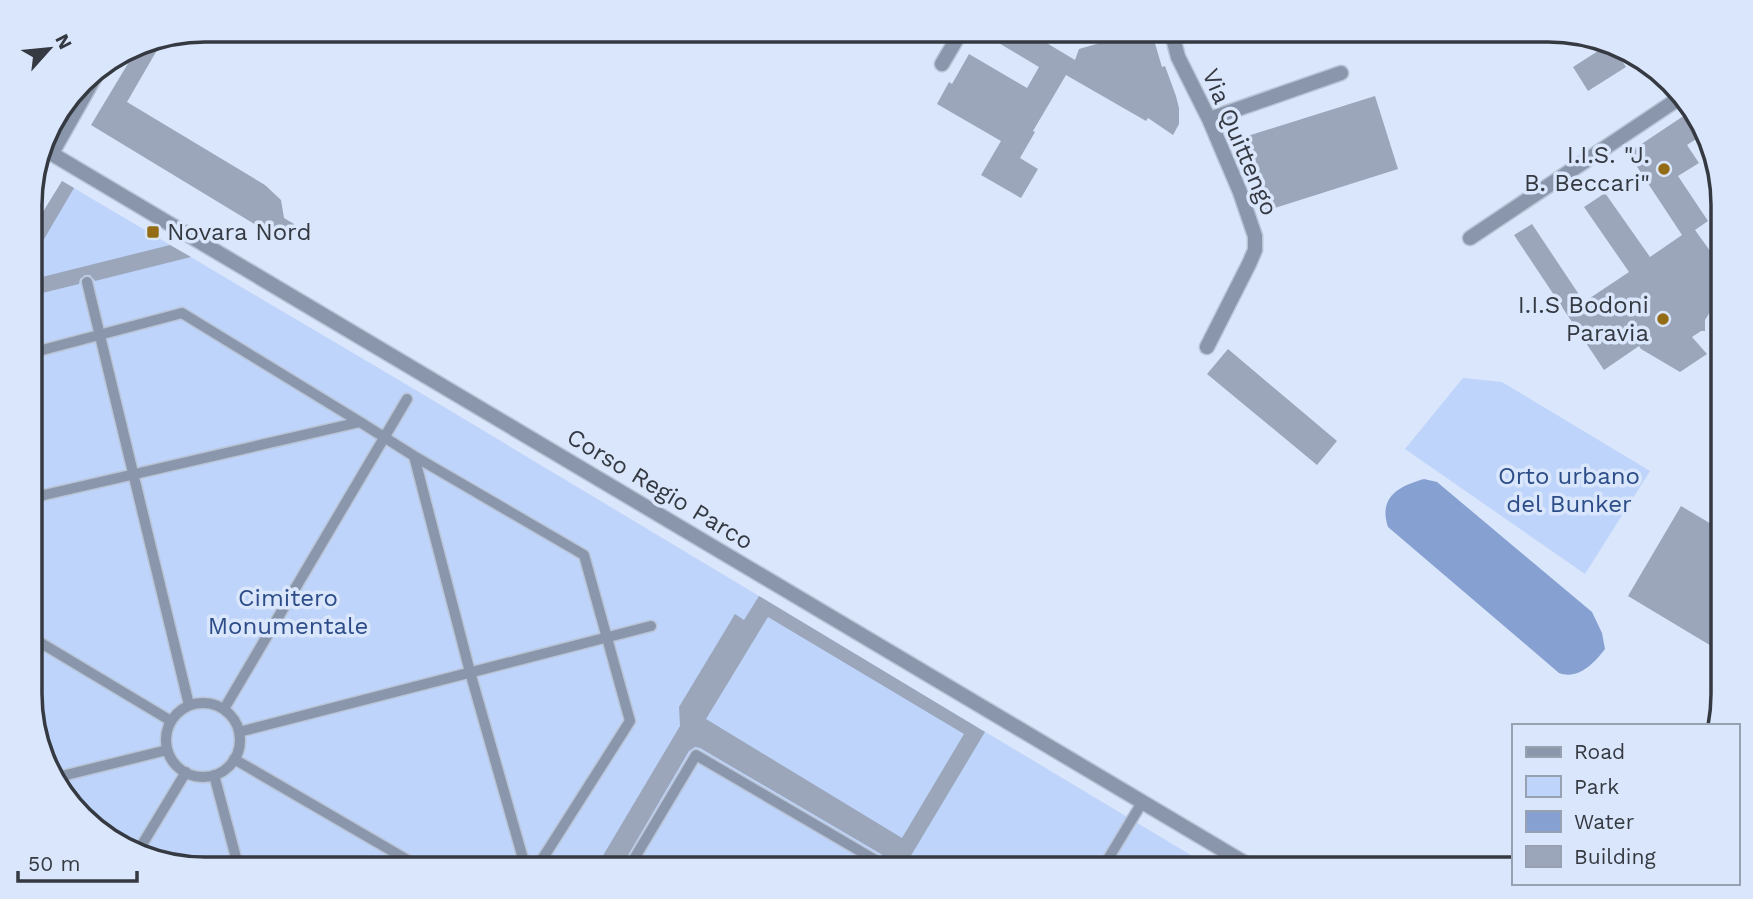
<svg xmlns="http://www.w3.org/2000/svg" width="1753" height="899" font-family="'Work Sans',sans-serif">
  <rect width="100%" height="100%" fill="#dae6fb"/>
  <!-- green -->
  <path fill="#bed4fa" d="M 62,181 L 414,389 L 1214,869 L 205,869 L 127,851 L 60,792 L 31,717 L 30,233 Z
    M 1463,378 L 1502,382 L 1650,471 L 1585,574 L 1405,449 Z"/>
  <!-- water -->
  <path fill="#86a1d1" d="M 1424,479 L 1437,482 L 1592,612 L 1602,633 L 1605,649 C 1594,663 1579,680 1559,673 L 1388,527 C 1378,497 1399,486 1424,479 Z"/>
  <!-- building -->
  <path fill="#9ba6ba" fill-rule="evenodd" d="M 977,30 L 1025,30 L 1075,60 L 1079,49 L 1124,36 L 1122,30 L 1151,30 L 1162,67 L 1165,66 L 1176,96 L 1179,108 L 1179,124 L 1173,135 L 1148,118 L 1146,121 L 1066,75 L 1033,131 L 1035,132 L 1020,158 L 1038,169 L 1021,198 L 981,175 L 1001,141 L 937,104 L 949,82 L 952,84 L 969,54 L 1027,88 L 1039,67 Z
    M 164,38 L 127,102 L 265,185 L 281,200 L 284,218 L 294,224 L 284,242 L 91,125 L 141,42 Z
    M 1609,44 L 1612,45 L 1626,67 L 1588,91 L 1573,67 Z
    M 1375,96 L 1398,169 L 1259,213 L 1235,140 Z
    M 1694,109 L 1704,134 L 1687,145 L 1699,163 L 1678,176 L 1708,221 L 1695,230 L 1713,255 L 1722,249 L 1722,305 L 1716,307 L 1710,312 L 1705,320 L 1705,331 L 1701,331 L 1692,337 L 1707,354 L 1680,372 L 1641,349 L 1639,346 L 1604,370 L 1514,235 L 1532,224 L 1584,302 L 1629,272 L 1584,207 L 1605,193 L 1650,257 L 1682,235 L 1628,153 Z
    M 62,181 L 74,188 L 30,263 L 30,233 Z
    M 170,245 L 191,257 L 95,281 L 90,275 L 85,275 L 80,279 L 79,284 L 30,296 L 30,280 Z
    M 1228,349 L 1337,441 L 1317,465 L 1207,374 Z
    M 1681,506 L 1723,531 L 1723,653 L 1628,596 Z
    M 759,596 L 985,732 L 903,869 L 882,869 L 885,860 L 881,854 L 700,748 L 695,747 L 689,751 L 620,869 L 595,869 L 680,726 L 679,707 L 735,614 L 744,620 ZM 768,617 L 964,734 L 902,838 L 706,719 Z"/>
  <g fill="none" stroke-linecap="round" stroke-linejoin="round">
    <defs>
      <path id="pedestrian" d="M 87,282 L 189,705
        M 31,353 L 182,313 L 360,422
        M 414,456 L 584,555 L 630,721 L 536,869
        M 31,498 L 360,422 L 414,456 L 470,672 L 526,869
        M 31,637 L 171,721
        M166 740a37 37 0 1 1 74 0a37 37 0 1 1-74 0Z
        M 224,709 L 407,399
        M 239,732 L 651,626
        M 234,759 L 423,869
        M 214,775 L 239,869
        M 54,778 L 167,750
        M 137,853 L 186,772
        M 628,869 L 696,755 L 877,861 L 873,869
        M 1102,869 L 1143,801"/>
      <path id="minor" d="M 1171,30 L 1178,57 L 1209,119 L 1240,192 L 1255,236 L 1255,250 L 1249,264 L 1207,347
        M 942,64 L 962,30
        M 1209,119 L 1341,73
        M 52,153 L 101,66
        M 1470,238 L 1681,97"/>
      <path id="tertiary" d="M 42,148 L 1255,869"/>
    </defs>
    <!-- pedestrian casing -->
    <use href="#pedestrian" stroke="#b9c4d6" stroke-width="13"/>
    <!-- minor casing -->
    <use href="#minor" stroke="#b9c4d6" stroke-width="17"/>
    <!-- tertiary casing -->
    <use href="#tertiary" stroke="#b9c4d6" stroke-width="17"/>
    <!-- pedestrian -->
    <use href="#pedestrian" stroke="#8a96ab" stroke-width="10"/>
    <!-- minor -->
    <use href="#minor" stroke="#8a96ab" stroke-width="14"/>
    <!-- tertiary -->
    <use href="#tertiary" stroke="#8a96ab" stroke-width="14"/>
  </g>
  <!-- markers -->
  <g fill="#946c16" stroke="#dae6fb" stroke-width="2.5">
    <circle cx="1664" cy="169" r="7"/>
    <rect x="146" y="225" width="14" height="14" rx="3.5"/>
    <circle cx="1663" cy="319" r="7"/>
  </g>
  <g text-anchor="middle" stroke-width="7" stroke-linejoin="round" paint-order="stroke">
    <!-- street labels -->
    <g font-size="24" fill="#353a42" stroke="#dae6fb">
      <text transform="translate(1240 142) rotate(67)" y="8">Via Quittengo</text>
      <text transform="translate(660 489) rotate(31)" y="8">Corso Regio Parco</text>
    </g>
    <!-- poi labels -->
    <g font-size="24" fill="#353a42" stroke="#dae6fb" text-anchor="end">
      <text x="1650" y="163">I.I.S. "J.<tspan x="1650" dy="28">B. Beccari"</tspan></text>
      <text x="167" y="240" text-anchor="start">Novara Nord</text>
      <text x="1649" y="313">I.I.S Bodoni<tspan x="1649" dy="28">Paravia</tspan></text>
    </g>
    <!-- park labels -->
    <g font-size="24" fill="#2c4d88" stroke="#dae6fb">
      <text x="1569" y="484">Orto urbano<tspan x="1569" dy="28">del Bunker</tspan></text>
      <text x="288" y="606">Cimitero<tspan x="288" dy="28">Monumentale</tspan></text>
    </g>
  </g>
  <!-- crop -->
  <path d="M0 0H1753V899H0ZM205 42H1548A163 163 0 0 1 1711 205V694A163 163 0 0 1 1548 857H205A163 163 0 0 1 42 694V205A163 163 0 0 1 205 42Z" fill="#dae6fb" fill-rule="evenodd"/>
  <path fill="none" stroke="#353a42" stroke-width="3.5" d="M205 42H1548A163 163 0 0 1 1711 205V694A163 163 0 0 1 1548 857H205A163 163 0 0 1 42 694V205A163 163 0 0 1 205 42Z"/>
  <!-- legend -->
  <rect x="1512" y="724" width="228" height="161" fill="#dae6fb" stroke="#98a1b1" stroke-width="2"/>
  <rect x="1526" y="747" width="35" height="10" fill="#8a96ab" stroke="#98a1b1" stroke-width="2"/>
  <text x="1574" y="759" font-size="21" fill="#353a42">Road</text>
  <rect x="1526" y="776" width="35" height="21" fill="#bed4fa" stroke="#98a1b1" stroke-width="2"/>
  <text x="1574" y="794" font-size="21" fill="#353a42">Park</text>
  <rect x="1526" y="811" width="35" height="21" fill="#86a1d1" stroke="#98a1b1" stroke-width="2"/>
  <text x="1574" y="829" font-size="21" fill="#353a42">Water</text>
  <rect x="1526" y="846" width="35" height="21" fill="#9ba6ba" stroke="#98a1b1" stroke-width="2"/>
  <text x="1574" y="864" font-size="21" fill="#353a42">Building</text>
  <!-- north arrow -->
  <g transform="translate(49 49) rotate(63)" stroke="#dae6fb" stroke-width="5" paint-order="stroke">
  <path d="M0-5L12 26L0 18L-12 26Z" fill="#353a42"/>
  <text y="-10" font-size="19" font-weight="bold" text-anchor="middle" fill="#353a42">N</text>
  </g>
  <!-- scale -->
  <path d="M18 871v10h119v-10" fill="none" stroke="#353a42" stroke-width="3.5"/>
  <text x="28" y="871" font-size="21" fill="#353a42" stroke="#dae6fb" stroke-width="5" paint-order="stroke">50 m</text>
</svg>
